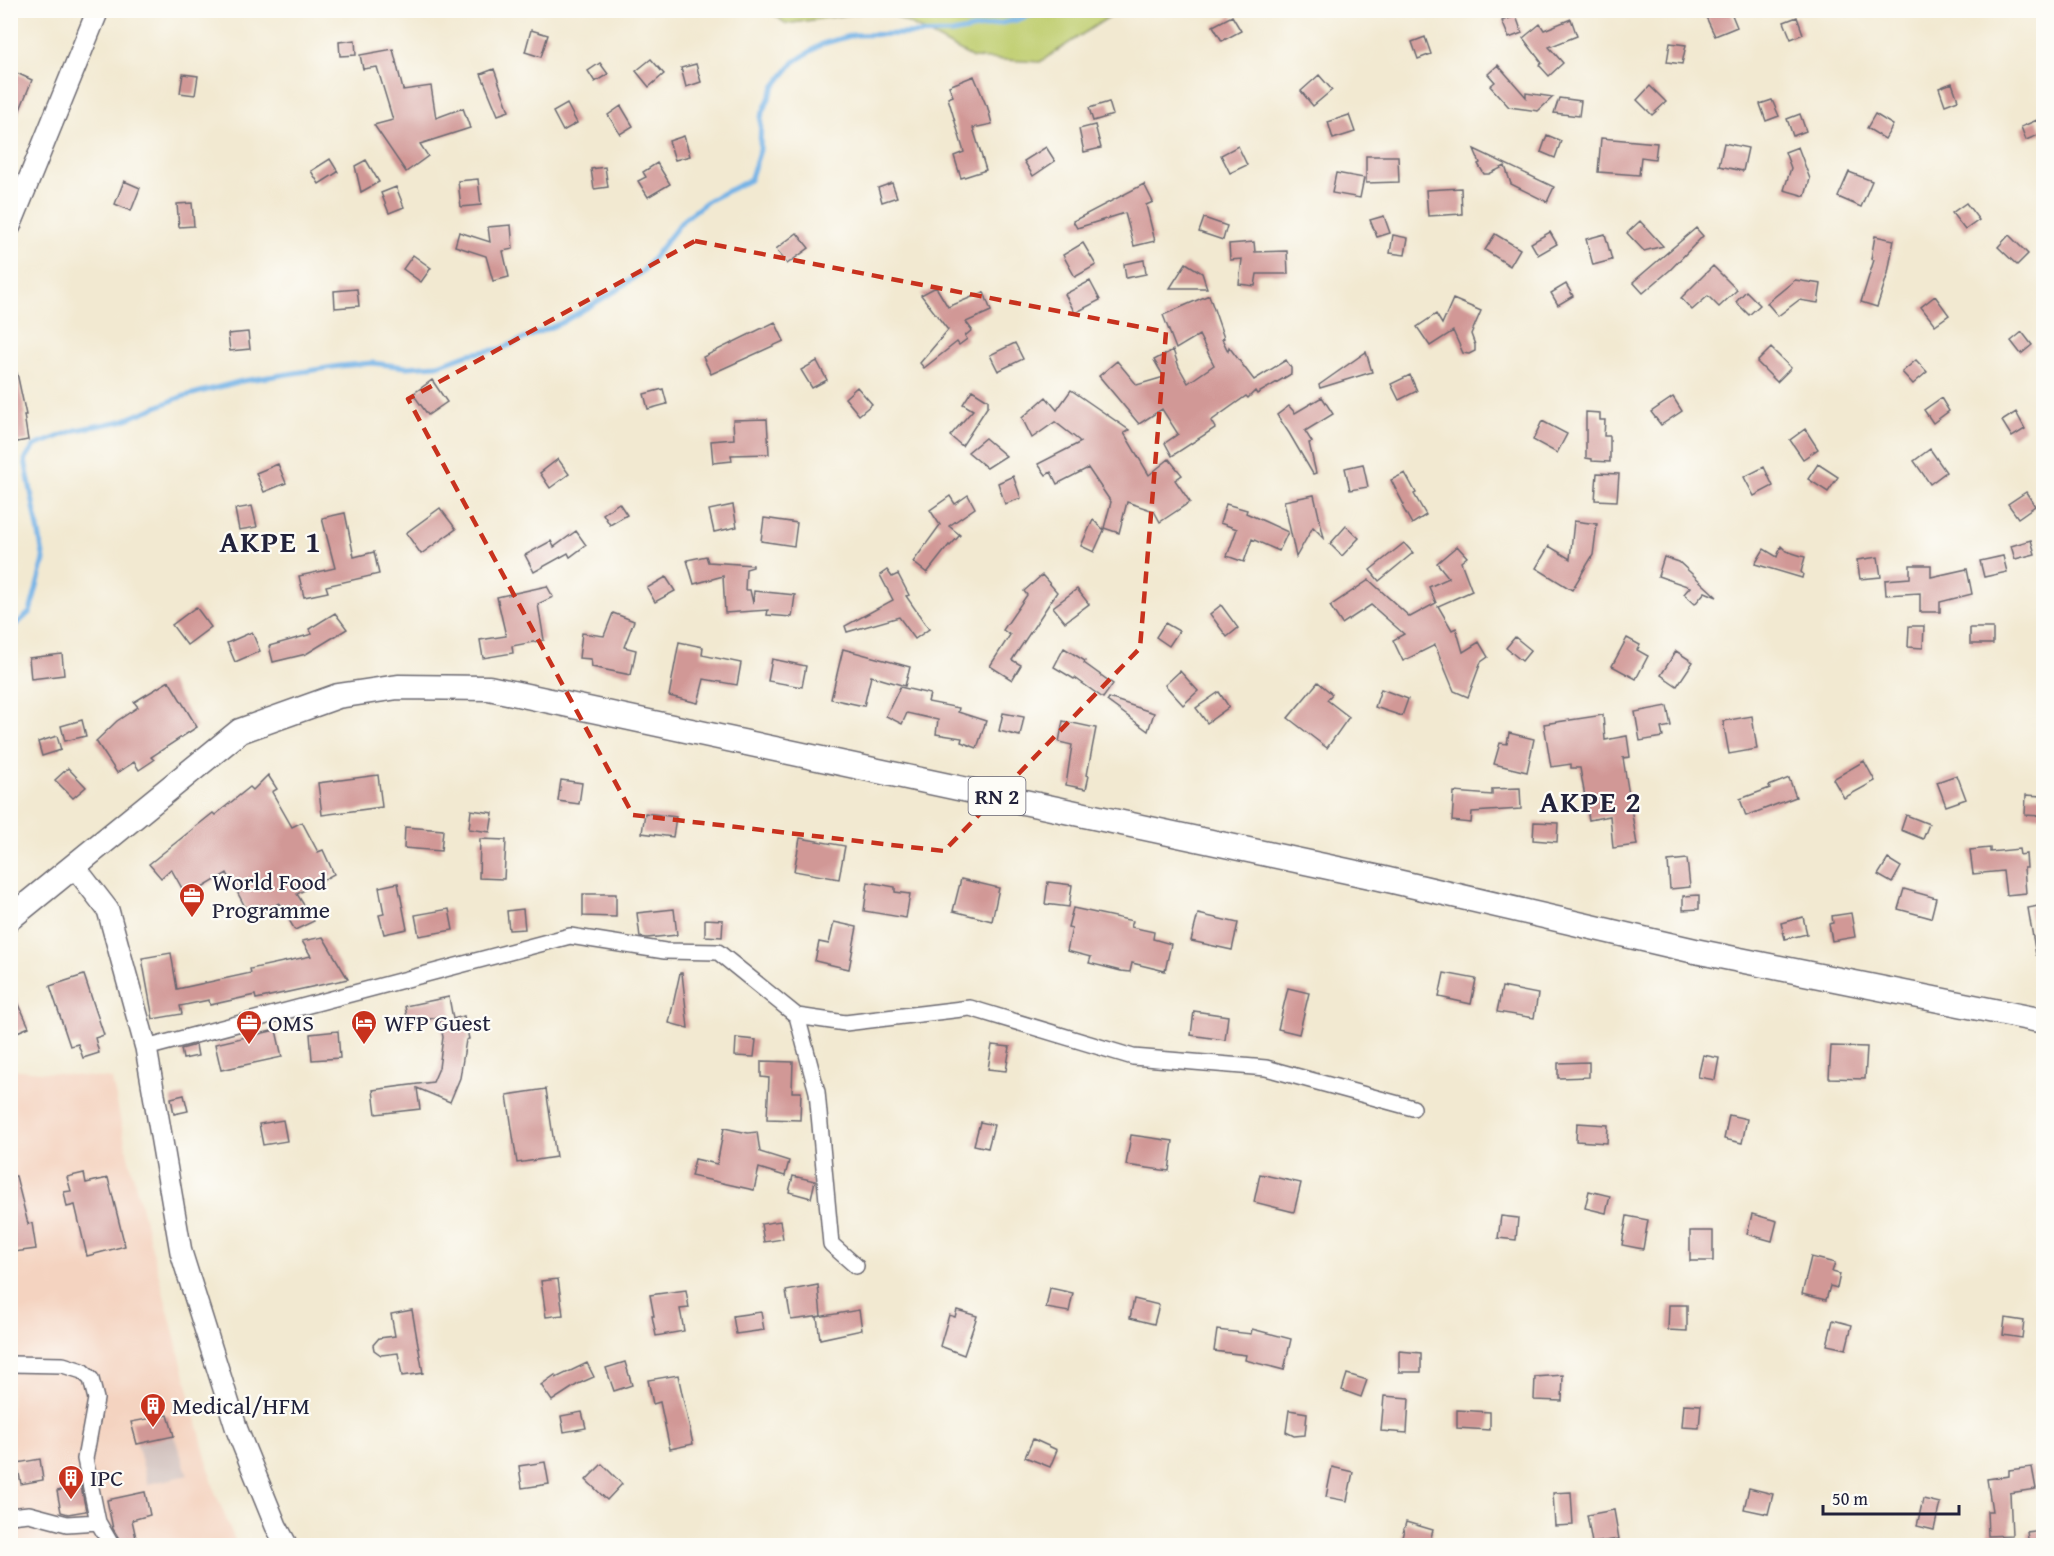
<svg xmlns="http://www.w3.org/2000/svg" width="2054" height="1556" font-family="'Gentium Book Plus',serif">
  <rect width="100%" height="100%" fill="#fdfcf7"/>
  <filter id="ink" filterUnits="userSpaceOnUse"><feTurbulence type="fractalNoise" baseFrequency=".0167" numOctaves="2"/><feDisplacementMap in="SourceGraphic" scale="12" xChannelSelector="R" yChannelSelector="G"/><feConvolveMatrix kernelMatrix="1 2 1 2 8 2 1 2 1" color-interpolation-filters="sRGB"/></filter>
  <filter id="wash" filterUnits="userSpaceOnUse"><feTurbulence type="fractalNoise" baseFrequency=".008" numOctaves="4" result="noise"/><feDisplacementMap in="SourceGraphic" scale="24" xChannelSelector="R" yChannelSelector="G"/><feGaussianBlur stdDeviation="1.35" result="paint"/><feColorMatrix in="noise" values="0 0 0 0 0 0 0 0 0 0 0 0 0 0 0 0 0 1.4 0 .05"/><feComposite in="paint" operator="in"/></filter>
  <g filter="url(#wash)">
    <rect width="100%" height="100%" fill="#f2e9d1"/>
    <!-- built -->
    <path fill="#f4d3c0" d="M 11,1069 L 112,1079 L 128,1156 L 215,1492 L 237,1545 L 11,1546 Z"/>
    <!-- industrial -->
    <path fill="#d0c0bc" d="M 174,1436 L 188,1475 L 148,1484 L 137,1444 Z"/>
    <!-- green -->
    <path fill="#c0ce70" stroke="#717856" stroke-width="1.5" d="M 770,11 L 872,11 L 786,24 Z
      M 886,11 L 1118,11 L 1040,62 L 973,58 Z"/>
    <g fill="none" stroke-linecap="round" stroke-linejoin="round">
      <!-- stream -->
      <path stroke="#73b2e6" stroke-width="5" d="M 10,626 L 17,624 L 30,612 L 44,560 L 25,460 L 34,446 L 76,430 L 122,421 L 181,397 L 242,381 L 340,366 L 372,363 L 406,367 L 438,365 L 469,354 L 500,349 L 561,323 L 617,290 L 643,271 L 683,220 L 709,200 L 750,180 L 760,150 L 761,117 L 774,87 L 794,62 L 822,44 L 853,35 L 952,33 L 1017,20 L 1044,10"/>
    </g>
    <g id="blocks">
      <!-- building -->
      <path fill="#d19896" d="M 1721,10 L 1730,10 L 1737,27 L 1715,36 L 1706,17 Z
        M 1232,16 L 1241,31 L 1222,41 L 1213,26 Z
        M 1516,16 L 1522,33 L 1509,38 L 1502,21 Z
        M 1797,17 L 1803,34 L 1791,39 L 1784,22 Z
        M 1571,19 L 1577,36 L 1549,47 L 1563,63 L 1549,76 L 1539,65 L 1542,63 L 1523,38 L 1540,24 L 1544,30 Z
        M 531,30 L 548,35 L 541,57 L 525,52 Z
        M 1425,37 L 1431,54 L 1418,59 L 1412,42 Z
        M 355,40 L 356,55 L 340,56 L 339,42 Z
        M 1670,43 L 1686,45 L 1682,64 L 1667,62 Z
        M 393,49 L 403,90 L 431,86 L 436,118 L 463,108 L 470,128 L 420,144 L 428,156 L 406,172 L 374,125 L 393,120 L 377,67 L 363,69 L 360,55 Z
        M 651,59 L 664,74 L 649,87 L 636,71 Z
        M 600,63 L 608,74 L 595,82 L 588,71 Z
        M 696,64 L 701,82 L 686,87 L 681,68 Z
        M 1498,65 L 1526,97 L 1526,93 L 1553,97 L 1538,111 L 1509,107 L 1490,86 L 1495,82 L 1488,74 Z
        M 494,69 L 509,111 L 498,115 L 481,74 Z
        M 10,70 L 32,80 L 11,132 L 10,132 Z
        M 183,74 L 198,76 L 195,95 L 180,93 Z
        M 1319,75 L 1332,90 L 1313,106 L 1301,91 Z
        M 974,76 L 986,105 L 987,105 L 992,124 L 973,128 L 986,170 L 961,178 L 954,156 L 964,152 L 948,98 L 953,96 L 949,86 Z
        M 1952,83 L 1958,100 L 1945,105 L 1939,88 Z
        M 1650,86 L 1666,102 L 1652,115 L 1637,100 Z
        M 1559,98 L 1581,101 L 1579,116 L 1554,113 Z
        M 1772,100 L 1779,116 L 1766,121 L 1760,104 Z
        M 1109,102 L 1113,115 L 1093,121 L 1089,108 Z
        M 567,104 L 577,123 L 563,131 L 553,112 Z
        M 621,106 L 633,126 L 620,134 L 608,115 Z
        M 1800,114 L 1806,131 L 1793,136 L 1787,119 Z
        M 1875,114 L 1893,125 L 1885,139 L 1867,128 Z
        M 1349,115 L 1355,132 L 1333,139 L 1328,122 Z
        M 2037,120 L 2043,133 L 2026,140 L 2021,127 Z
        M 1095,125 L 1101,148 L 1084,152 L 1079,129 Z
        M 1547,135 L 1561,141 L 1555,158 L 1541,152 Z
        M 684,136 L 690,156 L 675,160 L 669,141 Z
        M 1601,138 L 1657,143 L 1655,159 L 1641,157 L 1639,175 L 1598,172 Z
        M 1724,143 L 1748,148 L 1743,171 L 1719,166 Z
        M 1238,146 L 1247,165 L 1230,173 L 1221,155 Z
        M 1046,147 L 1055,161 L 1033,176 L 1024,161 Z
        M 1798,147 L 1810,179 L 1805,196 L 1784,190 L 1791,168 L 1785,152 Z
        M 1474,149 L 1554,187 L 1547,202 L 1511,184 L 1505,166 L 1489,174 L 1484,174 L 1478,164 L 1480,163 Z
        M 1366,156 L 1398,156 L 1399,182 L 1366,183 Z
        M 330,159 L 338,172 L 319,184 L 311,171 Z
        M 366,160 L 379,182 L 361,192 L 355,166 Z
        M 657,163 L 670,184 L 648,197 L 638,181 L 646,177 L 643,172 Z
        M 605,167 L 608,187 L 594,189 L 591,169 Z
        M 1849,172 L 1872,181 L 1861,207 L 1838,197 Z
        M 1336,173 L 1364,178 L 1360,198 L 1332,193 Z
        M 478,179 L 481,205 L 461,207 L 458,181 Z
        M 124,181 L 140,188 L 131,211 L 115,204 Z
        M 892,183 L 897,197 L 882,202 L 878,188 Z
        M 1144,184 L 1153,202 L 1146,205 L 1155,241 L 1134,246 L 1125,213 L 1077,228 L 1073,221 Z
        M 396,187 L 404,207 L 389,213 L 381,193 Z
        M 1461,188 L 1462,214 L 1428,216 L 1426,190 Z
        M 192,203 L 194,226 L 179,227 L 177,204 Z
        M 1966,203 L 1979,220 L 1965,230 L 1952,213 Z
        M 1384,216 L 1390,233 L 1377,237 L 1370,220 Z
        M 1204,218 L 1227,226 L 1223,240 L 1199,232 Z
        M 1640,221 L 1663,246 L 1644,251 L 1627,233 Z
        M 511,225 L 513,249 L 503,251 L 509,277 L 493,281 L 486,256 L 455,246 L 459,232 L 490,242 L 488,227 Z
        M 1696,228 L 1703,236 L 1670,270 L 1643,293 L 1633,282 Z
        M 1550,232 L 1557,244 L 1538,255 L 1531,243 Z
        M 797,233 L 809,248 L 787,264 L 776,249 Z
        M 1495,234 L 1520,249 L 1510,266 L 1485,250 Z
        M 1605,234 L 1612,260 L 1593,265 L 1586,239 Z
        M 1393,235 L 1408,238 L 1405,255 L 1390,253 Z
        M 2009,235 L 2028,254 L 2017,265 L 1998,247 Z
        M 1875,236 L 1894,240 L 1888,273 L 1877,307 L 1861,302 L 1874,260 L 1871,259 Z
        M 1254,242 L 1255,252 L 1287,251 L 1288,274 L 1257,274 L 1255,286 L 1239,284 L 1242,259 L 1230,260 L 1229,244 Z
        M 1083,243 L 1096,265 L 1075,277 L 1063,255 Z
        M 413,255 L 431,268 L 421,282 L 403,269 Z
        M 1144,260 L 1146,274 L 1126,278 L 1124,264 Z
        M 1186,263 L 1202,273 L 1207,288 L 1170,288 Z
        M 1713,266 L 1737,290 L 1719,307 L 1708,296 L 1692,310 L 1681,298 Z
        M 1795,280 L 1821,284 L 1818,303 L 1799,300 L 1778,316 L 1767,303 Z
        M 1090,281 L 1100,300 L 1075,313 L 1065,294 Z
        M 1566,284 L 1573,296 L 1558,305 L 1551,293 Z
        M 936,287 L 948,307 L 984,292 L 991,311 L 966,322 L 972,330 L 965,336 L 967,339 L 959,345 L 957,342 L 924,368 L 920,363 L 948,330 L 921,295 Z
        M 357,289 L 359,306 L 335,308 L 334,291 Z
        M 1746,291 L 1760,305 L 1749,315 L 1736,302 Z
        M 1209,295 L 1224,338 L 1222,339 L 1228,351 L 1229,347 L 1254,380 L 1286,360 L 1291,368 L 1291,374 L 1257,394 L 1255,391 L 1248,398 L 1246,396 L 1211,421 L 1215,428 L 1172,456 L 1165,443 L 1178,434 L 1162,409 L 1139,424 L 1099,376 L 1117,361 L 1137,385 L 1164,377 L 1154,360 L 1173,350 L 1179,367 L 1188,383 L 1214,365 L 1199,335 L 1176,349 L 1163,315 Z
        M 1935,296 L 1949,315 L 1935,325 L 1921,307 Z
        M 1453,299 L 1481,311 L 1471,334 L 1475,345 L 1475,351 L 1469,354 L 1463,353 L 1453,331 L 1430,346 L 1417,327 L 1436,314 L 1442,324 Z
        M 775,322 L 784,341 L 711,374 L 703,357 Z
        M 248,332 L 250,349 L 230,351 L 228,334 Z
        M 2022,332 L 2032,345 L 2021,354 L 2011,341 Z
        M 1015,343 L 1023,359 L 998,371 L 990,355 Z
        M 1771,348 L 1791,368 L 1777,382 L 1757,362 Z
        M 1366,352 L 1372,372 L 1320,388 L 1319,385 Z
        M 1916,360 L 1927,372 L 1913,384 L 1902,372 Z
        M 817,361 L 827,380 L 812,388 L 801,370 Z
        M 17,373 L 26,415 L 24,415 L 28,440 L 12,443 L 10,374 Z
        M 1410,375 L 1417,391 L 1399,400 L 1391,384 Z
        M 432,380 L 447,402 L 428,415 L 413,394 Z
        M 857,387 L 872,404 L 859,415 L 845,398 Z
        M 663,389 L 667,404 L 648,409 L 644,394 Z
        M 972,390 L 988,400 L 988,406 L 962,446 L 950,436 L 973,410 L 963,404 Z
        M 1071,390 L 1129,430 L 1124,433 L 1149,475 L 1169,459 L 1182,475 L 1175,480 L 1190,502 L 1160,522 L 1154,511 L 1127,502 L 1119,533 L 1104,528 L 1111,502 L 1088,468 L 1057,484 L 1051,472 L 1046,475 L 1038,464 L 1081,442 L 1055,422 L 1032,438 L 1022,418 L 1046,397 L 1057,410 Z
        M 1322,397 L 1333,414 L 1305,431 L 1312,442 L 1309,443 L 1316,473 L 1313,474 L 1289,433 L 1277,415 L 1289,406 L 1295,413 Z
        M 1673,397 L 1682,411 L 1661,425 L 1651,412 Z
        M 1941,398 L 1949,411 L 1933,423 L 1924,410 Z
        M 1586,412 L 1600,413 L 1600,420 L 1605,420 L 1604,436 L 1610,436 L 1610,462 L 1592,461 L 1592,459 L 1586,458 Z
        M 2016,412 L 2025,429 L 2012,437 L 2002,421 Z
        M 767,419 L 769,454 L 731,455 L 732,461 L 713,463 L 711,441 L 734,439 L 733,420 Z
        M 1542,421 L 1567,434 L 1557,453 L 1533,440 Z
        M 1805,429 L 1818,449 L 1803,459 L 1790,440 Z
        M 985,438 L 1006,456 L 987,468 L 968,452 Z
        M 1930,449 L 1946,472 L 1930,484 L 1914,461 Z
        M 558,459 L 569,474 L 550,488 L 540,473 Z
        M 278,464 L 286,483 L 264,492 L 256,473 Z
        M 1363,464 L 1368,487 L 1350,490 L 1345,468 Z
        M 1818,464 L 1838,477 L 1828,492 L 1808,479 Z
        M 1764,467 L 1773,486 L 1754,496 L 1744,477 Z
        M 1405,473 L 1416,493 L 1414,494 L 1426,515 L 1412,524 L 1402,506 L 1404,505 L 1391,480 Z
        M 1597,473 L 1619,474 L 1617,501 L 1595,500 Z
        M 1013,476 L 1021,498 L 1005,504 L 998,483 Z
        M 2026,492 L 2035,506 L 2018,518 L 2008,504 Z
        M 968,495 L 975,508 L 949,526 L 960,535 L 950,546 L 949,545 L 927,573 L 913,562 L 940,525 L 930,510 L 950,496 L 955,504 Z
        M 1314,495 L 1324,538 L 1313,527 L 1296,557 L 1284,501 Z
        M 619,503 L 627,515 L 610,525 L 603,514 Z
        M 1226,504 L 1247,510 L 1246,513 L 1288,532 L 1279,551 L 1252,539 L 1244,562 L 1227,556 L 1237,529 L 1220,523 Z
        M 733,505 L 737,527 L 714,532 L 709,510 Z
        M 252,506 L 257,527 L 239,530 L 235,509 Z
        M 440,508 L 456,529 L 421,554 L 406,533 Z
        M 345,513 L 354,557 L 374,552 L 379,574 L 326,586 L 328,592 L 304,597 L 299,576 L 335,568 L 322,518 Z
        M 764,518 L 797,523 L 794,546 L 761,541 Z
        M 1093,520 L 1104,530 L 1094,552 L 1081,546 Z
        M 1574,521 L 1597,524 L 1593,555 L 1572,590 L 1536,568 L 1549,546 L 1570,559 Z
        M 1346,526 L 1359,538 L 1342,556 L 1330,544 Z
        M 576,531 L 586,545 L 570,557 L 568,553 L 534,572 L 525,555 L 551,541 L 554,547 Z
        M 2031,540 L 2035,554 L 2015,559 L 2011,546 Z
        M 1404,543 L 1413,553 L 1379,581 L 1370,570 Z
        M 1457,546 L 1467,557 L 1461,562 L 1472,591 L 1438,606 L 1452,630 L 1456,628 L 1463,652 L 1479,642 L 1488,657 L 1481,662 L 1468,697 L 1454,691 L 1435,645 L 1403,661 L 1393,640 L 1404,634 L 1371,605 L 1342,624 L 1330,606 L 1369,580 L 1410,617 L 1436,603 L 1429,587 L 1449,578 L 1437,563 Z
        M 1781,546 L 1786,551 L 1805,557 L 1801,572 L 1803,574 L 1802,578 L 1755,564 L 1764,549 L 1777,557 Z
        M 706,556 L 708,562 L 753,565 L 753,567 L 746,569 L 745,590 L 750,590 L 753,603 L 754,591 L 795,595 L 792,617 L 767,615 L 768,610 L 725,613 L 723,576 L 694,584 L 687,560 Z
        M 2003,556 L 2007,572 L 1984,577 L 1980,561 Z
        M 1664,557 L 1679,562 L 1717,597 L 1705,592 L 1695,604 L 1684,594 L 1690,587 L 1658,576 Z
        M 1878,557 L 1881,577 L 1860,579 L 1857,560 Z
        M 1910,565 L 1931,565 L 1931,577 L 1967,569 L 1972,594 L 1940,602 L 1940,612 L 1920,612 L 1920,593 L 1886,595 L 1885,580 L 1910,578 Z
        M 887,570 L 892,577 L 898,574 L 909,595 L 906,596 L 929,629 L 915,639 L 899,617 L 847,632 L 845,626 L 893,600 L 880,575 Z
        M 1042,575 L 1057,592 L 1012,660 L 1021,665 L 1012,680 L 990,666 L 1010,635 L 1003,630 L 1027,595 L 1024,591 Z
        M 666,577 L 675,591 L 655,602 L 647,588 Z
        M 547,586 L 553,597 L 538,604 L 544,640 L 512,646 L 513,653 L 483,658 L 480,640 L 506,636 L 497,597 Z
        M 1077,589 L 1089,604 L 1065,622 L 1053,607 Z
        M 1221,605 L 1238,628 L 1227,637 L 1210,614 Z
        M 196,607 L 211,627 L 187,645 L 172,625 Z
        M 335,613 L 347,629 L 306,654 L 273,662 L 269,646 L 312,634 L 309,629 Z
        M 613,613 L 634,621 L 624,647 L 636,650 L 631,675 L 592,667 L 591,659 L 579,658 L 582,633 L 604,636 Z
        M 1165,623 L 1179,631 L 1169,646 L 1156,637 Z
        M 1909,626 L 1924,626 L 1923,648 L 1908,647 Z
        M 1970,628 L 1993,628 L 1993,644 L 1970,644 Z
        M 252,632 L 260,651 L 235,662 L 227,643 Z
        M 1515,637 L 1531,650 L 1522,661 L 1506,648 Z
        M 1627,638 L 1640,645 L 1637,650 L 1648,656 L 1636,679 L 1612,666 Z
        M 679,642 L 703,647 L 702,655 L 741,663 L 737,685 L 704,679 L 698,703 L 669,696 Z
        M 1064,648 L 1085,661 L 1084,663 L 1113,684 L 1103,698 L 1075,678 L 1074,679 L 1054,667 Z
        M 843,649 L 910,667 L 905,686 L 871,676 L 864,706 L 831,699 Z
        M 1676,651 L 1693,662 L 1677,686 L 1661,675 Z
        M 62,654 L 64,675 L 31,679 L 29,658 Z
        M 772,659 L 806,666 L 802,687 L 768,681 Z
        M 1180,671 L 1198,691 L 1183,705 L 1165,685 Z
        M 169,681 L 197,727 L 151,757 L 154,760 L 139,770 L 134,762 L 117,773 L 96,741 L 117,721 L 138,707 L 134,702 Z
        M 1318,682 L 1332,694 L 1327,700 L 1349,717 L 1327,748 L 1288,718 Z
        M 900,687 L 930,694 L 928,702 L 959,708 L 958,712 L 986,721 L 977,748 L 961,742 L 962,738 L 936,734 L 938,720 L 907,713 L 902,724 L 886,716 Z
        M 1381,689 L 1408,699 L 1402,716 L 1375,707 Z
        M 1219,692 L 1229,707 L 1207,723 L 1196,708 Z
        M 1109,698 L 1154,713 L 1148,731 L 1107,701 Z
        M 1667,706 L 1671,726 L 1661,728 L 1663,737 L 1640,741 L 1635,712 Z
        M 1003,713 L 1024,717 L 1020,736 L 999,731 Z
        M 1603,715 L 1605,740 L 1627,736 L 1630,757 L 1623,758 L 1637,845 L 1613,848 L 1610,816 L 1589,820 L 1580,768 L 1571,768 L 1571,764 L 1551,767 L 1544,724 Z
        M 1752,716 L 1757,749 L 1729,754 L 1723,721 Z
        M 82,720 L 86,736 L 65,741 L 61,726 Z
        M 1063,721 L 1096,728 L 1087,775 L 1089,776 L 1086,789 L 1066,785 L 1072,745 L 1059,742 Z
        M 1509,733 L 1534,739 L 1527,772 L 1494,764 L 1500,743 L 1507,744 Z
        M 57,736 L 61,750 L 42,756 L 38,742 Z
        M 1864,761 L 1875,781 L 1844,798 L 1833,779 Z
        M 68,768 L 86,787 L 73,798 L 55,780 Z
        M 268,775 L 277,789 L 272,792 L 292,827 L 302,822 L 318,852 L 323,850 L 334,874 L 297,894 L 314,921 L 295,930 L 279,903 L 251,918 L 227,873 L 187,897 L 171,869 L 161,878 L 149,864 L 213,813 L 215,815 L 250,787 L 253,790 Z
        M 378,775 L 382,807 L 322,815 L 318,783 Z
        M 1957,775 L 1966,799 L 1946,806 L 1937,782 Z
        M 1789,778 L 1796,797 L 1746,816 L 1740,799 L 1770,788 L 1769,786 Z
        M 561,780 L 582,783 L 579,804 L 558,801 Z
        M 1520,788 L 1521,809 L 1472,812 L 1471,823 L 1452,821 L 1454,792 L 1492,795 L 1492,789 Z
        M 2026,795 L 2042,796 L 2041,816 L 2025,815 Z
        M 471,810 L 493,813 L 490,832 L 469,829 Z
        M 645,813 L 676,817 L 673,837 L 642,833 Z
        M 1906,815 L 1929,824 L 1923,839 L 1901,830 Z
        M 1534,822 L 1558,823 L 1557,842 L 1533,840 Z
        M 405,827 L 443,830 L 441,851 L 404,848 Z
        M 800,838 L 845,846 L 839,879 L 794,871 Z
        M 480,839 L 506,840 L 504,879 L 479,878 Z
        M 1990,848 L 1990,852 L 2019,849 L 2020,855 L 2026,854 L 2027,868 L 2024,868 L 2026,893 L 2006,895 L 2003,871 L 1973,874 L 1970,850 Z
        M 1687,859 L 1690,887 L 1670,889 L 1668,861 Z
        M 1888,859 L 1901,867 L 1892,883 L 1878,875 Z
        M 961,879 L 999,888 L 992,921 L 953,911 Z
        M 868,882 L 895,887 L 895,892 L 910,894 L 906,918 L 864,911 Z
        M 1048,882 L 1072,885 L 1069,907 L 1045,904 Z
        M 398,883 L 407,929 L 384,934 L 379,915 L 384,914 L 379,887 Z
        M 1904,889 L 1936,898 L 1931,918 L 1898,909 Z
        M 583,894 L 616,894 L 616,917 L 583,916 Z
        M 1699,895 L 1699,909 L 1683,910 L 1683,896 Z
        M 2043,905 L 2043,954 L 2036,955 L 2028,908 Z
        M 1073,908 L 1133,921 L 1131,927 L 1154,932 L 1153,939 L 1171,944 L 1165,971 L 1132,963 L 1130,972 L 1121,971 L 1089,963 L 1091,957 L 1067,951 L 1072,928 L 1068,927 Z
        M 449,909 L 453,930 L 419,936 L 415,915 Z
        M 523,909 L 525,929 L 509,930 L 507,911 Z
        M 674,909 L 677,935 L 647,938 L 640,937 L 637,913 Z
        M 1851,913 L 1855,937 L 1832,941 L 1829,924 L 1833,923 L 1832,916 Z
        M 1198,914 L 1238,923 L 1232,950 L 1191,941 Z
        M 1803,917 L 1807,934 L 1785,939 L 1781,923 Z
        M 705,919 L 723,920 L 722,937 L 705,936 Z
        M 834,922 L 857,927 L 849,969 L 815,961 L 819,942 L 829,944 Z
        M 323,937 L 348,979 L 256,999 L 255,995 L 210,1005 L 209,1000 L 180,1006 L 182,1014 L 153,1019 L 142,958 L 171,953 L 177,989 L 251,973 L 250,969 L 311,956 L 302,941 Z
        M 680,973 L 682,973 L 688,1028 L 669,1023 Z
        M 1444,973 L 1476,979 L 1471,1004 L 1439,997 Z
        M 84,975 L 104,1035 L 95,1038 L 99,1053 L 83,1058 L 78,1044 L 70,1046 L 50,986 Z
        M 10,984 L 29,1027 L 10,1035 Z
        M 1502,987 L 1538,994 L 1534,1018 L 1497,1012 Z
        M 1288,988 L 1309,993 L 1299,1034 L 1278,1029 Z
        M 449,997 L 453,1019 L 464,1016 L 469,1039 L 466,1040 L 460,1078 L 450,1102 L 417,1088 L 420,1109 L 376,1114 L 373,1090 L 433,1082 L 439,1068 L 443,1037 L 439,1017 L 408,1023 L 405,1006 Z
        M 1194,1011 L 1228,1016 L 1225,1040 L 1191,1035 Z
        M 276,1030 L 282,1057 L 221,1070 L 215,1044 Z
        M 338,1031 L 340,1058 L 312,1060 L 310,1034 Z
        M 736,1038 L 756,1040 L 754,1057 L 735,1056 Z
        M 196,1045 L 198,1056 L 183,1059 L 181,1049 Z
        M 992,1045 L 1010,1047 L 1006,1071 L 988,1069 Z
        M 1831,1046 L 1867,1047 L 1865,1079 L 1829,1078 Z
        M 1703,1055 L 1719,1058 L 1715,1080 L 1698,1077 Z
        M 761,1061 L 793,1062 L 792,1092 L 801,1092 L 800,1120 L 767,1119 L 769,1078 L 761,1077 Z
        M 1589,1062 L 1589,1077 L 1558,1078 L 1558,1063 Z
        M 546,1089 L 556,1157 L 517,1163 L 507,1095 Z
        M 184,1095 L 188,1111 L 174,1114 L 171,1098 Z
        M 1729,1115 L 1747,1119 L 1742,1143 L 1724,1139 Z
        M 283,1120 L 287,1141 L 263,1145 L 259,1124 Z
        M 980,1122 L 994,1125 L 988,1148 L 974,1145 Z
        M 1577,1123 L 1608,1125 L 1607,1143 L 1576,1141 Z
        M 724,1128 L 748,1133 L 757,1132 L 760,1152 L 789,1161 L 785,1176 L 759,1168 L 754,1190 L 691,1176 L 695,1159 L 717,1164 Z
        M 1131,1135 L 1173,1141 L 1169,1171 L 1126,1165 Z
        M 84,1173 L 86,1183 L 108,1178 L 125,1246 L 87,1256 L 75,1205 L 67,1207 L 64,1192 L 71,1191 L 67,1177 Z
        M 1260,1174 L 1301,1183 L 1294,1212 L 1254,1202 Z
        M 10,1176 L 16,1176 L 28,1224 L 32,1223 L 36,1249 L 14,1252 L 10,1233 Z
        M 793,1176 L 815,1181 L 811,1198 L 789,1192 Z
        M 1589,1191 L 1610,1196 L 1606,1213 L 1585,1208 Z
        M 1752,1214 L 1777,1221 L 1772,1241 L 1747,1234 Z
        M 1501,1216 L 1518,1218 L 1516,1240 L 1498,1238 Z
        M 1627,1216 L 1648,1220 L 1643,1249 L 1622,1245 Z
        M 780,1221 L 783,1239 L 764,1242 L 761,1224 Z
        M 1690,1231 L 1713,1231 L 1713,1261 L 1690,1261 Z
        M 1811,1257 L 1835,1263 L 1832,1272 L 1840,1274 L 1837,1288 L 1830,1286 L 1826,1300 L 1802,1294 Z
        M 558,1279 L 563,1315 L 546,1317 L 541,1281 Z
        M 818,1285 L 821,1316 L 791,1320 L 786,1291 Z
        M 1050,1288 L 1073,1293 L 1069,1312 L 1046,1308 Z
        M 686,1290 L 689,1308 L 680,1309 L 684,1331 L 656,1336 L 652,1316 L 654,1316 L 650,1295 Z
        M 1134,1299 L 1159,1305 L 1154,1324 L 1130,1318 Z
        M 1669,1305 L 1687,1305 L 1687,1331 L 1668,1330 Z
        M 412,1310 L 423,1373 L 402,1376 L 398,1353 L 381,1355 L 374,1350 L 373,1345 L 379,1338 L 395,1336 L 391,1314 Z
        M 859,1310 L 862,1330 L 820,1339 L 817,1317 Z
        M 957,1310 L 977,1316 L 964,1355 L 940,1346 L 949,1315 L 955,1317 Z
        M 761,1312 L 764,1330 L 736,1334 L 733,1316 Z
        M 2005,1318 L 2024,1321 L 2022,1338 L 2003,1335 Z
        M 1833,1320 L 1852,1325 L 1846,1349 L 1827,1345 Z
        M 1252,1329 L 1291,1339 L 1284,1370 L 1245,1360 L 1246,1355 L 1214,1351 L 1217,1330 L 1251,1334 Z
        M 1399,1351 L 1421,1353 L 1421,1372 L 1399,1372 Z
        M 625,1362 L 632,1385 L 614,1391 L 606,1368 Z
        M 587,1363 L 594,1377 L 578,1384 L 552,1401 L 541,1385 L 555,1375 L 556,1378 Z
        M 1347,1374 L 1367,1380 L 1361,1397 L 1342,1390 Z
        M 678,1375 L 693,1444 L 670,1449 L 660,1402 L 653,1404 L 648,1380 Z
        M 1563,1375 L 1562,1401 L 1534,1400 L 1535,1377 Z
        M 1384,1396 L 1409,1398 L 1407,1433 L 1381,1431 Z
        M 1684,1404 L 1701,1405 L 1699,1428 L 1682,1427 Z
        M 1289,1410 L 1307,1413 L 1305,1435 L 1294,1436 L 1286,1432 Z
        M 1457,1410 L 1490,1412 L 1490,1430 L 1457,1428 Z
        M 582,1412 L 586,1428 L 564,1432 L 561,1416 Z
        M 168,1415 L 174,1436 L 137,1444 L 131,1422 Z
        M 1033,1439 L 1057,1450 L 1050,1467 L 1025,1457 Z
        M 40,1459 L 43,1480 L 21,1484 L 17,1463 Z
        M 545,1462 L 549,1484 L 522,1488 L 519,1466 Z
        M 602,1464 L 622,1484 L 607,1500 L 586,1480 Z
        M 1332,1467 L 1353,1472 L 1347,1501 L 1326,1497 Z
        M 2032,1467 L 2036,1489 L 2010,1493 L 2012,1535 L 1988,1536 L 1987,1511 L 1992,1511 L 1987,1479 L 2009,1476 L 2009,1470 Z
        M 81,1486 L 86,1511 L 68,1514 L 61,1512 L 57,1491 Z
        M 1749,1488 L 1773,1494 L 1768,1514 L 1744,1509 Z
        M 145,1492 L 150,1515 L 132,1520 L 136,1538 L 121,1542 L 113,1529 L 107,1500 Z
        M 1571,1492 L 1573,1525 L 1555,1526 L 1553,1493 Z
        M 1923,1499 L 1940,1503 L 1934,1530 L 1917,1526 Z
        M 1614,1510 L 1619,1539 L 1592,1543 L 1587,1515 Z
        M 1406,1522 L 1433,1530 L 1429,1545 L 1400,1545 Z
        M 2043,1530 L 2043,1545 L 2029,1545 L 2027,1532 Z"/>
    </g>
  </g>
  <g filter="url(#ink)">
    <use href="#blocks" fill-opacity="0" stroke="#6b6870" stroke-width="1.5"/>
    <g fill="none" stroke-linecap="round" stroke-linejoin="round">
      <defs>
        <path id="street" d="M 797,1016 L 845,1023 L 970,1008 L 1133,1057 L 1266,1068 L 1413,1108
          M 146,1048 L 570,936 L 665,951 L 718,952 L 797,1016 L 817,1092 L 831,1244 L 856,1266
          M 10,1364 L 63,1365 L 82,1371 L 91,1379 L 96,1399 L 85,1459 L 98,1522 L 67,1524 L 29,1514 L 10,1516
          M 98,1522 L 112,1546"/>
        <path id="secondary" d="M 10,226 L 98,10
          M 74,866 L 108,910 L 146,1048 L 181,1252 L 237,1430 L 276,1526 L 287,1546"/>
        <path id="primary" d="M 10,918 L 240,731 L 338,696 L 398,687 L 489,688 L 1380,878 L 1695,951 L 2044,1021"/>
      </defs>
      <!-- street casing -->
      <use href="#street" stroke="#6b6870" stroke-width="18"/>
      <!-- secondary casing -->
      <use href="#secondary" stroke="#6b6870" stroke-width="24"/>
      <!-- primary casing -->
      <use href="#primary" stroke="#6b6870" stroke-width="27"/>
      <!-- street -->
      <use href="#street" stroke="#fff" stroke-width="15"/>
      <!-- secondary -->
      <use href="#secondary" stroke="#fff" stroke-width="21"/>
      <!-- primary -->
      <use href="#primary" stroke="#fff" stroke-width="24"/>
    </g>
  </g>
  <!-- marked area -->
  <path fill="none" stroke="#c8321e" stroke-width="4.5" stroke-dasharray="12 8" stroke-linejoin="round" d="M 695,241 L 1166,332 L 1140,648 L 944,851 L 633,815 L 408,399 Z"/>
  <!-- icons -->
  <defs>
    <symbol id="office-pin" viewBox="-11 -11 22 30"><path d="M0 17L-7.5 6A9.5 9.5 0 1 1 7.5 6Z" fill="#c8321e" stroke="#fdfcf7"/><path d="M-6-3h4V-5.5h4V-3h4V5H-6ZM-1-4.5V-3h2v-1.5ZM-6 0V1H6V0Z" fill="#fff"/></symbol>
    <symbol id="hotel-pin" viewBox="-11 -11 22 30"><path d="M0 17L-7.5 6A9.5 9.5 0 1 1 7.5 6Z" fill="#c8321e" stroke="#fdfcf7"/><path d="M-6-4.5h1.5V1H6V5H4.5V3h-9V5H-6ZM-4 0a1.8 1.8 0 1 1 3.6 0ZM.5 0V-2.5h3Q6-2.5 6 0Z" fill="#fff"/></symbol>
    <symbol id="building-pin" viewBox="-11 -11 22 30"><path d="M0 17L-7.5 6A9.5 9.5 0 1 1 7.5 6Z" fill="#c8321e" stroke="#fdfcf7"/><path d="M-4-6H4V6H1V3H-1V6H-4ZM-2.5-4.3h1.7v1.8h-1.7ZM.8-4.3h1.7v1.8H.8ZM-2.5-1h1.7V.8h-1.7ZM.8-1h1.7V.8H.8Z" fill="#fff"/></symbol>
  </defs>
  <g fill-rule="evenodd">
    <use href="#office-pin" x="177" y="881" width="30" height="40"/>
    <use href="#office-pin" x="234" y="1008" width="30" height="40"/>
    <use href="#hotel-pin" x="349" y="1008" width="30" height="40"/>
    <use href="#building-pin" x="138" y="1391" width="30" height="40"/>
    <use href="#building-pin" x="56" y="1463" width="30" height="40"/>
  </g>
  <g text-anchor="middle" stroke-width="4.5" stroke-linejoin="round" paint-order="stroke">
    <!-- shield labels -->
    <rect fill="#fdfcf7" stroke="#646373" stroke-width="1.5" x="968.5" y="777" width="57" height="38" rx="4.5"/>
    <g font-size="22" font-weight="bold" fill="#22223b">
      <text x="997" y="804">RN 2</text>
    </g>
    <!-- poi labels -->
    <g font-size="24" fill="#22223b" stroke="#fdfcf7" text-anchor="start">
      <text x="212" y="890">World Food<tspan x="212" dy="28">Programme</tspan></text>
      <text x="268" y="1031">OMS</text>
      <text x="384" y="1031">WFP Guest</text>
      <text x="172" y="1414">Medical/HFM</text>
      <text x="90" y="1486">IPC</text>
    </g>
    <!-- district labels -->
    <g font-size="30" font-weight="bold" letter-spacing="1.5" fill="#22223b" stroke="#fdfcf7">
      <text x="271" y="552">AKPE 1</text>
      <text x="1591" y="812">AKPE 2</text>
    </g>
  </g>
  <!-- margin -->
  <rect width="2054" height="1556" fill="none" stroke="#fdfcf7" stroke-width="36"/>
  <!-- scale -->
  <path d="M1823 1505v9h136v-9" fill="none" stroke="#22223b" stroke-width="3"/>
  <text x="1832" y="1505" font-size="18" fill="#22223b" stroke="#fdfcf7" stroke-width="4.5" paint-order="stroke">50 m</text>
</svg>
